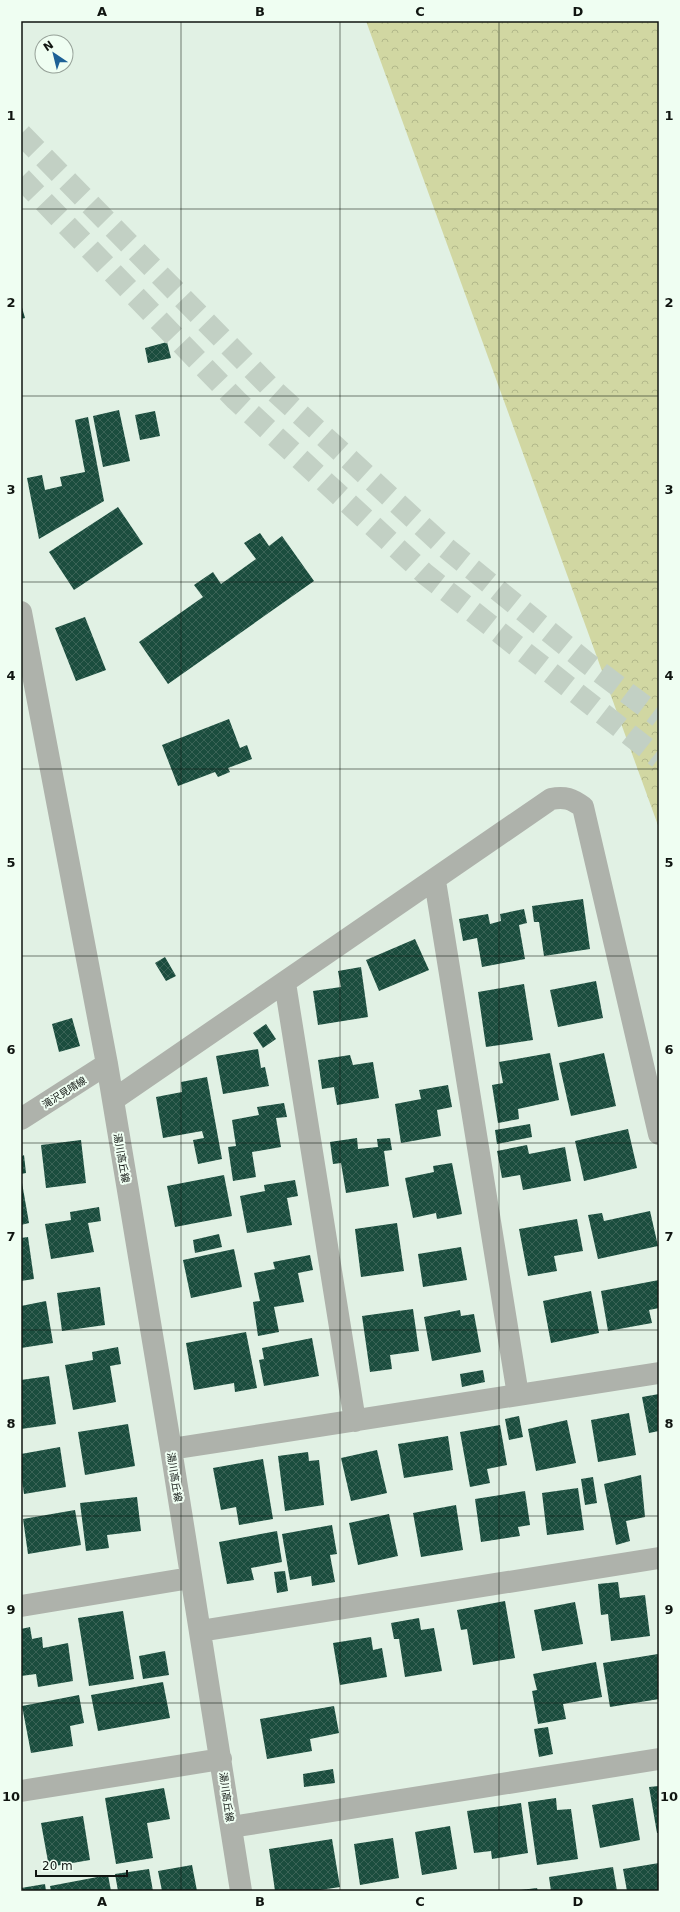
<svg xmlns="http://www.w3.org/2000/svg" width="680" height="1912" font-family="'DejaVu Sans','Noto Sans JP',sans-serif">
  <defs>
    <pattern id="forest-crowns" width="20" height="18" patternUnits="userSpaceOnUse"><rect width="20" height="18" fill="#d1d7a2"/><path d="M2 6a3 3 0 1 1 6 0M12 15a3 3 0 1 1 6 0" fill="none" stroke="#b2b88a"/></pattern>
    <pattern id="building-cross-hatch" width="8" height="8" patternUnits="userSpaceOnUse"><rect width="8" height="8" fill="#1b4d3e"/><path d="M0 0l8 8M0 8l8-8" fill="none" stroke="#3a6356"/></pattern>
  </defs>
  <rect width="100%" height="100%" fill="#e1f1e4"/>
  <!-- forest -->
  <path fill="url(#forest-crowns)" d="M 366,21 L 659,21 L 659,828 Z"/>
  <!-- building -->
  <path fill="url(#building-cross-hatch)" d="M 21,304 L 25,318 L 21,319 Z
    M 167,342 L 171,358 L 148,363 L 145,348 Z
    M 119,410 L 130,461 L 103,467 L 93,416 Z
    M 155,411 L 160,436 L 140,440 L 135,415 Z
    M 88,417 L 104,501 L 39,539 L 27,478 L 42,475 L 45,490 L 62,486 L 60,477 L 85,472 L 75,420 Z
    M 118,507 L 143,544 L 74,590 L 49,552 Z
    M 260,533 L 269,546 L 282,536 L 314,581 L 168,684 L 139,642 L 203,597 L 194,585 L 213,572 L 221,584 L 256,559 L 244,543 Z
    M 85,617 L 106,670 L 76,681 L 55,628 Z
    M 229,719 L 240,748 L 247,745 L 252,759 L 228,768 L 230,772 L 218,777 L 215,772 L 178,786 L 162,745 Z
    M 583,899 L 590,949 L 544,956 L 539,922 L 534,922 L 532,906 Z
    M 524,909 L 527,923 L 519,925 L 525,959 L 482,967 L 477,938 L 463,941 L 459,919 L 488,914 L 490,924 L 501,921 L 500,914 Z
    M 415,939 L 429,970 L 379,991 L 366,960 Z
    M 165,957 L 176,976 L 166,981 L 155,963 Z
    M 361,967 L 368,1017 L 318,1025 L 313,991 L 341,987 L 338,971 Z
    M 596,981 L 603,1018 L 558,1027 L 550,990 Z
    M 524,984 L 533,1040 L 486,1047 L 478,992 Z
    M 72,1018 L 80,1046 L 59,1052 L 52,1024 Z
    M 266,1024 L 276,1039 L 263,1048 L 253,1033 Z
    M 258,1049 L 261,1068 L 265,1067 L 269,1086 L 223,1094 L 216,1056 Z
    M 550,1053 L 559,1100 L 518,1109 L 519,1119 L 498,1123 L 492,1085 L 503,1083 L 499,1062 Z
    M 604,1053 L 616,1106 L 571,1116 L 559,1063 Z
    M 350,1055 L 353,1065 L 373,1062 L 379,1098 L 337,1105 L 334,1087 L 322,1089 L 318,1060 Z
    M 207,1077 L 222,1159 L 198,1164 L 193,1140 L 204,1138 L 202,1131 L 163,1138 L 156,1097 L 182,1092 L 181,1082 Z
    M 448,1085 L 452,1107 L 437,1110 L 441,1136 L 401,1143 L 395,1104 L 421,1099 L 419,1090 Z
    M 284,1103 L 287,1117 L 276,1118 L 281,1147 L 252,1152 L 256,1177 L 233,1181 L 228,1147 L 236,1146 L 232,1120 L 259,1115 L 257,1107 Z
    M 530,1124 L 532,1137 L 497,1144 L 495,1130 Z
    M 628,1129 L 637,1168 L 584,1181 L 575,1141 Z
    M 357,1138 L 358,1149 L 378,1147 L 377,1139 L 390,1138 L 392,1150 L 384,1151 L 389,1186 L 346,1193 L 341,1163 L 333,1164 L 330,1142 Z
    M 81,1140 L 86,1183 L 46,1188 L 41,1145 Z
    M 527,1145 L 529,1154 L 565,1147 L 571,1181 L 523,1190 L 520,1175 L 502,1178 L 497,1151 Z
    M 24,1155 L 26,1173 L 21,1174 L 21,1157 Z
    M 452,1163 L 462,1214 L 437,1219 L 436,1213 L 413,1218 L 405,1178 L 434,1172 L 433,1166 Z
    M 224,1175 L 232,1216 L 175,1227 L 167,1186 Z
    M 21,1177 L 29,1223 L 21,1225 Z
    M 295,1180 L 298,1196 L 287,1198 L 292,1225 L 247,1233 L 240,1196 L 265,1191 L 264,1185 Z
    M 99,1207 L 101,1221 L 88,1223 L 94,1252 L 51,1259 L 45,1224 L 71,1220 L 70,1212 Z
    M 650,1211 L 658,1246 L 598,1259 L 588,1215 L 602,1213 L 604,1221 Z
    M 577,1219 L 583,1251 L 554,1256 L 557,1271 L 528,1276 L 519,1229 Z
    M 397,1223 L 404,1271 L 361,1277 L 355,1229 Z
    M 219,1234 L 222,1247 L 195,1253 L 193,1240 Z
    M 28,1237 L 34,1279 L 21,1281 L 21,1238 Z
    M 461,1247 L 467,1280 L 423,1287 L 418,1254 Z
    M 234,1249 L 242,1287 L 191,1298 L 183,1260 Z
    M 310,1255 L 313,1270 L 298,1273 L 304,1302 L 274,1307 L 279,1332 L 258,1336 L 253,1302 L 260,1301 L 254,1273 L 275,1269 L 273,1262 Z
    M 659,1280 L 659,1308 L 649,1310 L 652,1323 L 608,1331 L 601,1291 Z
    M 100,1287 L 105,1325 L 62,1331 L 57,1293 Z
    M 591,1291 L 599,1333 L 551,1343 L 543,1301 Z
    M 46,1301 L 53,1343 L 21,1348 L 21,1306 Z
    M 413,1309 L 419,1351 L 390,1355 L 392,1369 L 370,1372 L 362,1316 Z
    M 460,1310 L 461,1316 L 474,1314 L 481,1352 L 432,1361 L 424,1317 Z
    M 246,1332 L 257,1388 L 235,1392 L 234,1383 L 194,1390 L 186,1343 Z
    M 312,1338 L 319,1376 L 264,1386 L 259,1360 L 264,1359 L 262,1348 Z
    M 118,1347 L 121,1364 L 110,1366 L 116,1402 L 73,1410 L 65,1365 L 93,1360 L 92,1352 Z
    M 483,1370 L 485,1382 L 462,1387 L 460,1374 Z
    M 49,1376 L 56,1424 L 21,1429 L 21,1380 Z
    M 659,1394 L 659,1431 L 649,1433 L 642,1397 Z
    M 629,1413 L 636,1455 L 598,1462 L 591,1420 Z
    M 519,1416 L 523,1437 L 509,1440 L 505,1419 Z
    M 567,1420 L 576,1463 L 536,1471 L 528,1429 Z
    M 128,1424 L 135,1466 L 85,1475 L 78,1432 Z
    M 500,1425 L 507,1465 L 487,1469 L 490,1483 L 470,1487 L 460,1432 Z
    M 448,1436 L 453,1470 L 404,1478 L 398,1444 Z
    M 60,1447 L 66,1487 L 24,1494 L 21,1474 L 21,1454 Z
    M 377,1450 L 387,1493 L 351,1501 L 341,1458 Z
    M 308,1452 L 309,1461 L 319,1460 L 324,1505 L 285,1511 L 278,1456 Z
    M 263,1459 L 273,1519 L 239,1525 L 236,1507 L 221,1510 L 213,1468 Z
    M 641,1475 L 645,1517 L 626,1521 L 630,1541 L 616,1545 L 604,1484 Z
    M 593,1477 L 597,1503 L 585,1505 L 581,1479 Z
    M 578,1488 L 584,1530 L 547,1535 L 542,1493 Z
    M 525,1491 L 530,1525 L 518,1527 L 520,1536 L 481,1542 L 475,1499 Z
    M 137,1497 L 141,1531 L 107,1535 L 109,1548 L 86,1551 L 80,1503 Z
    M 456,1505 L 463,1550 L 421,1557 L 413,1513 Z
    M 75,1510 L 81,1545 L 28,1554 L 23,1519 Z
    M 389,1514 L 398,1556 L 358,1565 L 349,1523 Z
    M 332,1525 L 337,1554 L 330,1555 L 335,1582 L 312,1586 L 311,1576 L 290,1580 L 282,1534 Z
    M 277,1531 L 282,1562 L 251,1568 L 254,1580 L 227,1584 L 219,1542 Z
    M 285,1571 L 288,1591 L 277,1593 L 274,1572 Z
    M 618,1582 L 620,1598 L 645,1595 L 650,1636 L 611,1641 L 608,1614 L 601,1615 L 598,1584 Z
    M 505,1601 L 515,1658 L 473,1665 L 467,1629 L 461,1630 L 457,1610 Z
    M 575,1602 L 583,1644 L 542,1651 L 534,1610 Z
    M 123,1611 L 134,1679 L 89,1686 L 78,1618 Z
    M 419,1618 L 421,1630 L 434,1628 L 442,1671 L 405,1677 L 399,1639 L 394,1639 L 391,1623 Z
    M 30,1627 L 32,1639 L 42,1637 L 43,1648 L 68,1643 L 73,1681 L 38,1687 L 36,1674 L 21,1676 L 21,1629 Z
    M 371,1637 L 373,1650 L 382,1648 L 387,1677 L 340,1685 L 333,1643 Z
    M 165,1651 L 169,1675 L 143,1679 L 139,1656 Z
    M 658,1654 L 659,1699 L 610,1707 L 603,1663 Z
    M 596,1662 L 602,1697 L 563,1704 L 566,1719 L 538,1724 L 532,1691 L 537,1690 L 533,1674 Z
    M 163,1682 L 170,1718 L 98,1731 L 91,1695 Z
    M 79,1695 L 84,1723 L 70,1726 L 73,1746 L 31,1753 L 22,1706 Z
    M 334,1706 L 339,1733 L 310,1739 L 312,1751 L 267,1759 L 260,1719 Z
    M 548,1727 L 553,1754 L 539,1757 L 534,1729 Z
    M 333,1769 L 335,1783 L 304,1787 L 303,1774 Z
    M 659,1786 L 659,1833 L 657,1833 L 649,1787 Z
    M 164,1788 L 170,1819 L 147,1823 L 153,1858 L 116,1864 L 105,1798 Z
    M 556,1798 L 557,1810 L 571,1809 L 578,1859 L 537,1865 L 528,1802 Z
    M 633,1798 L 640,1840 L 600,1848 L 592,1805 Z
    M 521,1803 L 528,1853 L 492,1859 L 491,1851 L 474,1853 L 467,1811 Z
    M 83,1816 L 90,1860 L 49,1867 L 41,1823 Z
    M 450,1826 L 457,1869 L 422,1875 L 415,1832 Z
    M 393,1838 L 399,1878 L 360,1885 L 354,1844 Z
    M 332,1839 L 340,1887 L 314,1891 L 275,1891 L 269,1849 Z
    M 659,1863 L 659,1891 L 627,1891 L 623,1869 Z
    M 192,1865 L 197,1891 L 162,1891 L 158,1871 Z
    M 613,1867 L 617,1891 L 551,1891 L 549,1877 Z
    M 149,1869 L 153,1891 L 118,1891 L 115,1874 Z
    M 108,1875 L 111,1891 L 51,1891 L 50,1886 Z
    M 45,1884 L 46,1891 L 21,1891 L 21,1888 Z
    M 537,1888 L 538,1891 L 521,1891 L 521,1890 Z"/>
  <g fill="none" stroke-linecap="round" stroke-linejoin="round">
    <!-- highway-tunnel -->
    <path stroke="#c2d0c4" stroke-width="22" stroke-dasharray="22 11" stroke-linecap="butt" d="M 21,134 L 268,385 L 445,547 L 586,662 L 659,717
      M 21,178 L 236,400 L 425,574 L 659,758"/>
    <!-- minor -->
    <path stroke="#aeb2ab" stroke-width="22" d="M 21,612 L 107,1064 L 171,1449 L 241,1891
      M 435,881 L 518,1395
      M 285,983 L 355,1421
      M 113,1100 L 551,799 C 565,796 572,799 583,807 L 659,1134
      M 21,1119 L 107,1064
      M 171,1449 L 659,1373
      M 21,1606 L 190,1578
      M 200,1631 L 659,1558
      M 21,1791 L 221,1759
      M 231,1827 L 659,1759"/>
  </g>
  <!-- grid -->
  <path fill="none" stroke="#101511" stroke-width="1" stroke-opacity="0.55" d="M 181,21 L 181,1891M 340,21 L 340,1891M 499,21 L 499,1891M 21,209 L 659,209M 21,396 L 659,396M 21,582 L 659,582M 21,769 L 659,769M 21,956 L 659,956M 21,1143 L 659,1143M 21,1330 L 659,1330M 21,1516 L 659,1516M 21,1703 L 659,1703"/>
  <g text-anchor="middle" stroke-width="4" stroke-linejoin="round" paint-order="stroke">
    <!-- street labels -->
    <g font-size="10" fill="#101511" stroke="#effef2">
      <text transform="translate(64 1092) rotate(-32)" y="4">滝沢見晴線</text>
      <text transform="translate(122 1158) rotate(80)" y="4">湯川高丘線</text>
      <text transform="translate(175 1477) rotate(81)" y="4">湯川高丘線</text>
      <text transform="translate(227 1797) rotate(82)" y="4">湯川高丘線</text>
    </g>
  </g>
  <!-- border -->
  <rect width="680" height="1912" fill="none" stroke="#effef2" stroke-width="44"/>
  <!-- north arrow -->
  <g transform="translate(54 54) rotate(325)"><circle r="19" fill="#effef2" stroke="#96a198"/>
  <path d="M0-3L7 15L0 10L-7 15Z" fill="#1d6196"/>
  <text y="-6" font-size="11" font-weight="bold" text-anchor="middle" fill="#101511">N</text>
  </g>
  <!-- scale -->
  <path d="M36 1870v6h91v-6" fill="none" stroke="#101511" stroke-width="2"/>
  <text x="42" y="1870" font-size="12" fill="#101511" stroke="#effef2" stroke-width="3" paint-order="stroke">20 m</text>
  <rect x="22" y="22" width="636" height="1868" fill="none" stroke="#101511" stroke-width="1.5"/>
  <g font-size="13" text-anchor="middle" font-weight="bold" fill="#101511">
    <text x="102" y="16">A</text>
    <text x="260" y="16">B</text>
    <text x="420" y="16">C</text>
    <text x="578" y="16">D</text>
    <text x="11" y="120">1</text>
    <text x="669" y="120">1</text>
    <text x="11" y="307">2</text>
    <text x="669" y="307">2</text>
    <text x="11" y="494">3</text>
    <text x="669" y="494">3</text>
    <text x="11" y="680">4</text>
    <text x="669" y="680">4</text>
    <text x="11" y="867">5</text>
    <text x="669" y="867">5</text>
    <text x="11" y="1054">6</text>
    <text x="669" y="1054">6</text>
    <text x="11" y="1241">7</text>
    <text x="669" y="1241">7</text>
    <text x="11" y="1428">8</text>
    <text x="669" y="1428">8</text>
    <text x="11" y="1614">9</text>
    <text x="669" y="1614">9</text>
    <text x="11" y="1801">10</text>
    <text x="669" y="1801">10</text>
    <text x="102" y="1906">A</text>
    <text x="260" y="1906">B</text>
    <text x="420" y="1906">C</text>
    <text x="578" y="1906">D</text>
  </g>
</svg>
